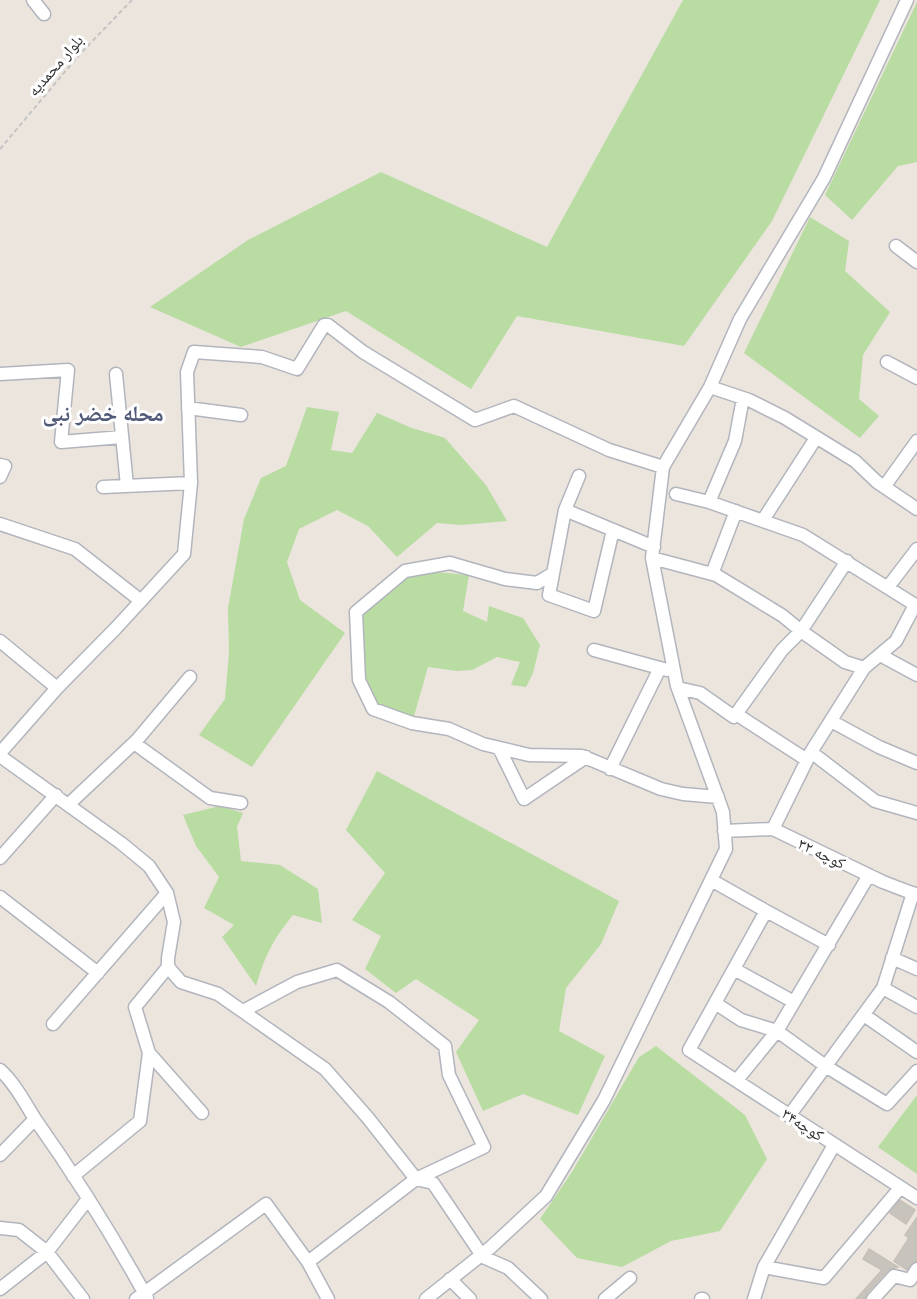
<svg xmlns="http://www.w3.org/2000/svg" width="917" height="1299" font-family="'Varela Round','Noto Naskh Arabic',sans-serif">
  <rect width="100%" height="100%" fill="#ebe5de"/>
  <!-- green -->
  <path fill="#b8dca1" d="M 683,0 L 880,0 L 772,221 L 684,346 L 517,316 L 471,389 L 346,311 L 241,347 L 150,307 L 248,240 L 381,172 L 547,247 Z
    M 917,2 L 917,162 L 898,166 L 852,220 L 825,195 Z
    M 810,217 L 849,241 L 845,271 L 890,312 L 863,355 L 859,399 L 879,416 L 860,438 L 744,353 Z
    M 307,407 L 339,412 L 331,450 L 352,453 L 377,413 L 412,428 L 445,438 L 486,485 L 507,521 L 461,525 L 437,523 L 397,557 L 368,526 L 337,510 L 299,529 L 287,562 L 300,600 L 345,633 L 252,767 L 199,735 L 225,699 L 229,653 L 228,608 L 244,519 L 261,478 L 286,466 Z
    M 411,570 L 469,575 L 463,611 L 487,622 L 489,606 L 523,618 L 540,645 L 533,673 L 526,687 L 511,685 L 520,662 L 497,657 L 472,670 L 457,671 L 428,667 L 412,723 L 373,709 L 359,680 L 356,612 Z
    M 377,771 L 619,901 L 601,944 L 566,988 L 559,1031 L 605,1056 L 578,1115 L 523,1094 L 483,1111 L 456,1052 L 479,1020 L 416,979 L 396,993 L 365,969 L 381,936 L 352,920 L 385,873 L 346,830 Z
    M 220,806 L 243,813 L 237,827 L 241,861 L 280,865 L 318,889 L 322,923 L 293,915 C 272,941 266,954 256,986 L 222,937 L 234,925 L 204,908 L 219,877 L 196,846 L 183,815 Z
    M 656,1046 L 745,1115 L 767,1159 L 720,1231 L 671,1241 L 622,1267 L 577,1258 L 540,1219 L 572,1172 L 639,1057 Z
    M 917,1095 L 917,1174 L 878,1147 Z"/>
  <!-- building -->
  <path fill="#c7c3bd" stroke="#c6c0b8" stroke-width="1.5" d="M 900,1200 L 915,1210 L 906,1224 L 890,1213 Z
    M 917,1217 L 917,1261 L 913,1262 L 907,1270 L 894,1261 L 909,1238 L 905,1235 Z
    M 869,1249 L 898,1267 L 888,1270 L 867,1293 L 865,1299 L 856,1299 L 882,1270 L 863,1259 Z"/>
  <g fill="none" stroke-linecap="round" stroke-linejoin="round">
    <defs>
      <path id="minor" d="M 33,0 L 44,14
        M 896,246 L 917,262
        M 887,362 L 917,378
        M 0,374 L 68,370 L 61,442 L 122,437
        M 116,374 L 127,486
        M 710,387 L 749,400 L 785,418 L 855,461 L 877,482 L 917,509
        M 188,408 L 241,415
        M 0,465 L 5,466 L 0,477
        M 579,476 L 565,510 L 654,547
        M 103,487 L 191,483
        M 884,487 L 917,441
        M 676,494 L 709,502 L 803,535 L 917,606
        M 709,502 L 735,441 L 743,398
        M 565,510 L 549,595 L 594,611 L 613,530
        M 763,520 L 816,438
        M 0,524 L 75,549 L 141,601
        M 652,558 L 716,575 L 783,616 L 801,631 L 845,662 L 864,668 L 896,641 L 915,605
        M 552,574 L 537,583 L 505,579 L 450,563 L 405,571 L 356,612 L 359,680 L 373,709 L 412,723 L 449,729 L 483,744 L 529,755 L 582,756 L 661,789 L 683,794 L 718,797
        M 712,574 L 736,511
        M 888,587 L 917,549
        M 0,641 L 57,688
        M 594,650 L 667,670
        M 880,655 L 917,675
        M 678,688 L 700,693 L 734,717 L 782,650 L 801,631 L 847,561
        M 736,714 L 807,760
        M 831,721 L 879,747 L 917,763
        M 134,743 L 210,798 L 241,803
        M 499,748 L 524,799 L 586,757
        M 811,752 L 875,801 L 917,813
        M 0,753 L 57,688 L 116,628 L 184,554 L 191,483 L 187,372 L 194,352 L 262,357 L 297,369 L 324,325 L 328,325 L 363,352 L 475,420 L 514,406 L 609,450 L 663,467
        M 0,756 L 121,843 L 149,866 L 167,893 L 174,922 L 168,958 L 168,967 L 181,982 L 218,994 L 325,1069 L 368,1118 L 416,1179 L 308,1262
        M 610,769 L 660,668
        M 69,804 L 137,740 L 190,677
        M 773,829 L 811,752 L 864,668
        M 724,831 L 773,829 L 883,882 L 917,895
        M 0,858 L 56,795
        M 711,880 L 766,911 L 689,1050 L 917,1198
        M 0,897 L 98,973
        M 766,911 L 829,945
        M 892,958 L 917,969
        M 734,969 L 794,1002
        M 883,988 L 917,1007
        M 715,1003 L 741,1020 L 777,1031 L 827,1067 L 887,1104 L 917,1071
        M 243,1011 L 297,982 L 337,970 L 389,1002 L 445,1046 L 449,1075 L 484,1147 L 416,1179 L 433,1183 L 483,1257 L 508,1268 L 541,1299
        M 864,1015 L 917,1052
        M 53,1024 L 167,893
        M 149,1053 L 202,1113
        M 0,1070 C 14,1082 25,1103 35,1119 C 76,1177 113,1236 147,1298
        M 737,1080 L 777,1031 L 869,875
        M 789,1116 L 883,988 L 913,893
        M 0,1155 L 35,1119
        M 73,1176 L 140,1121 L 149,1053 L 135,1007 L 168,967
        M 0,1228 L 19,1230 L 47,1252 L 83,1299
        M 764,1267 L 824,1278 L 900,1188
        M 450,1279 L 470,1299
        M 0,1289 L 47,1252 L 88,1199
        M 136,1299 L 266,1204 L 308,1262 L 328,1299
        M 426,1299 L 490,1248 L 546,1196 L 604,1100 L 726,849 L 723,812 L 677,686 L 652,558 L 663,467 L 710,387 L 740,319 L 824,178 L 907,0
        M 605,1299 L 630,1278
        M 701,1299 L 703,1299
        M 754,1299 L 764,1267 L 834,1145
        M 873,1299 L 894,1276 L 910,1280 L 917,1269"/>
    </defs>
    <!-- minor casing -->
    <use href="#minor" stroke="#b2b5bd" stroke-width="15"/>
    <!-- path -->
    <path stroke="#c4c4c4" stroke-width="2" stroke-dasharray="4.5 3" stroke-linecap="butt" d="M 0,149 L 79,55 L 132,0"/>
    <!-- minor -->
    <use href="#minor" stroke="#fff" stroke-width="12"/>
  </g>
  <g text-anchor="middle" stroke-width="6" stroke-linejoin="round" paint-order="stroke">
    <!-- street labels -->
    <g font-size="16" fill="#2b2b2b" stroke="#fff">
      <text transform="translate(55 65) rotate(-49)" y="6">بلوار محمدیه</text>
      <text transform="translate(822 853) rotate(26)" y="6">کوچه ۳۲</text>
      <text transform="translate(803 1124) rotate(33)" y="6">کوچه۳۴</text>
    </g>
    <!-- district labels -->
    <g font-size="22" font-weight="bold" fill="#505977" stroke="#fff">
      <text x="103" y="421">محله خضر نبی</text>
    </g>
  </g>
</svg>
